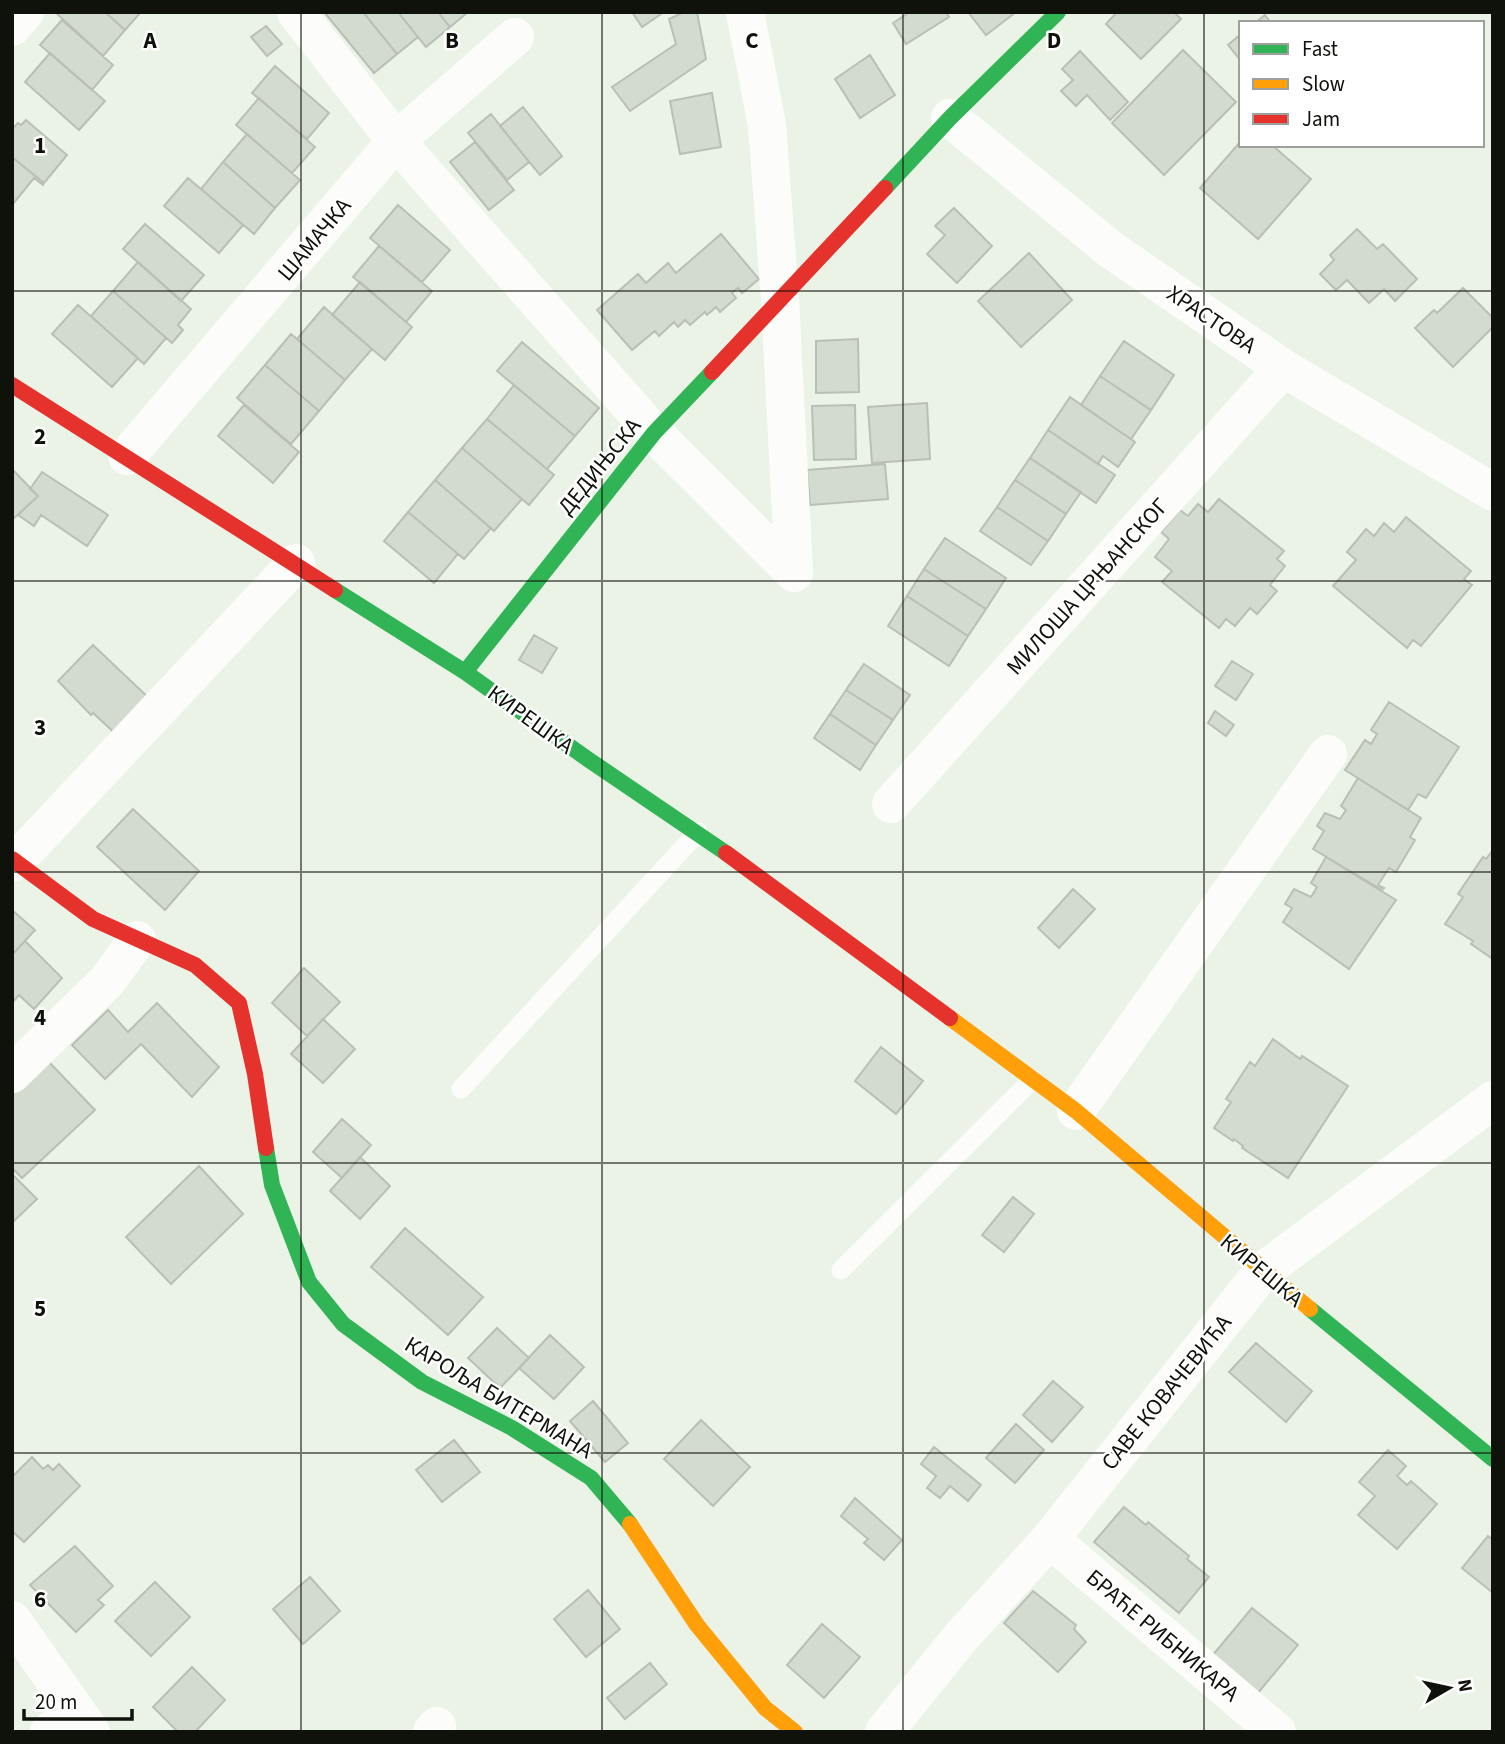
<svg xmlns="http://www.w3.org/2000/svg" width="1505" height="1744" font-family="'Source Sans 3',sans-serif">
  <rect width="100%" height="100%" fill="#ebf3e7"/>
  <!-- building -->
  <path fill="#d2dbcd" stroke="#b9bfb6" stroke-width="2" d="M 55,12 L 105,12 L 125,30 L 103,56 Z
    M 105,12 L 141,12 L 125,30 Z
    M 324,12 L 363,12 L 397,54 L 374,73 Z
    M 363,12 L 398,12 L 418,37 L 397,54 Z
    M 398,12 L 438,12 L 450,27 L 426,47 Z
    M 438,12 L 468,12 L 450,27 Z
    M 632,12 L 664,12 L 642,27 Z
    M 684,12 L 697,12 L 706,59 L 630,111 L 612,87 L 676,44 L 669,19 Z
    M 910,12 L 946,12 L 949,17 L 906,44 L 893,23 Z
    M 968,12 L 1016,12 L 986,35 Z
    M 1117,12 L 1174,12 L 1181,19 L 1141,59 L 1106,24 Z
    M 1265,15 L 1271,23 L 1255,23 Z
    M 62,20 L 113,65 L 92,90 L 40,45 Z
    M 266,26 L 282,44 L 267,56 L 251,37 Z
    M 1241,34 L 1241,61 L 1228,45 Z
    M 1183,50 L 1236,102 L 1164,175 L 1112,123 Z
    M 1080,51 L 1128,102 L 1110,120 L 1087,95 L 1076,106 L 1061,91 L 1073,80 L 1062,69 Z
    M 50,53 L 105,101 L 79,130 L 25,82 Z
    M 870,55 L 895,95 L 860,118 L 835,79 Z
    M 275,66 L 329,113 L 307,139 L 252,93 Z
    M 712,93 L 721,147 L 680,154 L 670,101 Z
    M 259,98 L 315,147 L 292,173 L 236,125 Z
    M 523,107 L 562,156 L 540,175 L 500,126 Z
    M 491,114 L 529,162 L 507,180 L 468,133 Z
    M 26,120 L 67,155 L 44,183 L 12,157 L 12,129 L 18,123 L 21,125 Z
    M 247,134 L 300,180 L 275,208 L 223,162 Z
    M 1241,141 L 1241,145 L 1272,145 L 1311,179 L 1258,239 L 1200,188 Z
    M 475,142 L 514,190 L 489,210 L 450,162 Z
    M 12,157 L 44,183 L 43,185 L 34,178 L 13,204 Z
    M 223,162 L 275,208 L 254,234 L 201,189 Z
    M 188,178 L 243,225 L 219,253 L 164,206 Z
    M 398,205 L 450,250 L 422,282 L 370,238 Z
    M 954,208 L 992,246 L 957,283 L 927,254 L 945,235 L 935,226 Z
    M 145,224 L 204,275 L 181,301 L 123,249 Z
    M 1357,229 L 1377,249 L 1383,244 L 1417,279 L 1395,301 L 1384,289 L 1369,303 L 1347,280 L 1336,290 L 1320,274 L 1334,260 L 1330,255 Z
    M 721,234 L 759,279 L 742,293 L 738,288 L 732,293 L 736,298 L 720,312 L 716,307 L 707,315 L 705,312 L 690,325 L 685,320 L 678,327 L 674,322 L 659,336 L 655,331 L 632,350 L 597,310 L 638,274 L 646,283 L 668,263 L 676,273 Z
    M 379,246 L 432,291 L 406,322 L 353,277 Z
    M 1029,253 L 1072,300 L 1021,347 L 978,301 Z
    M 138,262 L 191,309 L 178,325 L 183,330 L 172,343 L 113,291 Z
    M 360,282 L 412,327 L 385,360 L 332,315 Z
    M 1463,288 L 1493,318 L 1493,327 L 1453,367 L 1415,328 L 1434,310 L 1437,313 Z
    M 113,291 L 166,338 L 144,364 L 91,316 Z
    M 78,305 L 138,358 L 112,387 L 52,334 Z
    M 324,307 L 372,349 L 345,380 L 297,339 Z
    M 291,334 L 345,380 L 319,411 L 265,365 Z
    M 858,339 L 859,392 L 816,393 L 816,341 Z
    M 1124,341 L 1174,375 L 1151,410 L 1100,376 Z
    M 522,342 L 599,408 L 575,436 L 497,371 Z
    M 265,365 L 319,411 L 291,444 L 237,398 Z
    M 1100,376 L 1151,410 L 1131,439 L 1081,405 Z
    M 514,385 L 575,436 L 547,469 L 487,419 Z
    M 1070,397 L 1135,442 L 1118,467 L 1103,456 L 1098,464 L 1048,430 Z
    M 927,403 L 930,459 L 872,463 L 868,407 Z
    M 244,405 L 299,452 L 273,483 L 218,436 Z
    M 855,405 L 856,459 L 814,460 L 812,406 Z
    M 487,419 L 554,475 L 529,505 L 462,448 Z
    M 1048,430 L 1115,475 L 1096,503 L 1030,458 Z
    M 462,448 L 522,499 L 494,531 L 435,480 Z
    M 1030,458 L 1081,492 L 1066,514 L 1015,480 Z
    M 885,464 L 888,499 L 810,505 L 807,470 Z
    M 12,469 L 38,496 L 12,520 Z
    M 42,472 L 108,515 L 87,546 L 41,515 L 34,526 L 18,515 L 38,496 L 30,489 Z
    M 435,480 L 491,528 L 464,559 L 408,512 Z
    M 1015,480 L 1066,514 L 1048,541 L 997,507 Z
    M 1219,499 L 1284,551 L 1277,559 L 1285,566 L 1270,585 L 1277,591 L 1257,614 L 1250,608 L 1235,626 L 1226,619 L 1219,628 L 1162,582 L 1172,571 L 1155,557 L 1169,539 L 1161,532 L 1180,510 L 1188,516 L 1198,504 L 1208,512 Z
    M 997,507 L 1048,541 L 1031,565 L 980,531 Z
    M 408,512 L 458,554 L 434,583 L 384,541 Z
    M 1406,517 L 1471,571 L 1464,579 L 1472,585 L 1421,646 L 1413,640 L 1407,648 L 1333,586 L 1356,560 L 1347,552 L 1366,529 L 1374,536 L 1384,523 L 1394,532 Z
    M 945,538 L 1006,578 L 986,609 L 924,569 Z
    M 924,569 L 986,609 L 968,636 L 907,596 Z
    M 907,596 L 968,636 L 949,666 L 888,626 Z
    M 534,635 L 557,648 L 542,673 L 519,660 Z
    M 93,645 L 152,701 L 118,736 L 93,713 L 91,715 L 58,681 Z
    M 1232,661 L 1253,674 L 1236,700 L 1215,686 Z
    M 864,664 L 910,695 L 893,720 L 846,690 Z
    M 846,690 L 893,720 L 876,745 L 830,714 Z
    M 1389,702 L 1459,747 L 1426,798 L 1418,794 L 1408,810 L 1345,770 L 1365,740 L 1371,744 L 1377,734 L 1371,730 Z
    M 1215,711 L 1234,725 L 1226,736 L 1208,723 Z
    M 830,714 L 876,745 L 860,770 L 814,738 Z
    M 1358,778 L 1421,818 L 1410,837 L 1415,840 L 1396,872 L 1389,868 L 1378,885 L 1384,888 L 1382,890 L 1313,849 L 1324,831 L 1317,826 L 1325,813 L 1340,819 L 1346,810 L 1341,806 Z
    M 133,809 L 199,871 L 165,910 L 97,847 Z
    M 1493,850 L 1493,959 L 1471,944 L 1473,941 L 1445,924 L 1463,897 L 1458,894 L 1483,857 L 1486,859 Z
    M 1326,857 L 1396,900 L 1349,969 L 1283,922 L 1292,908 L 1285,904 L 1294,889 L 1311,897 L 1317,887 L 1311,883 Z
    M 1073,889 L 1095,909 L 1059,948 L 1038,928 Z
    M 12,910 L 35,930 L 12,955 Z
    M 25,941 L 62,978 L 34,1009 L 19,995 L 12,1003 L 12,955 Z
    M 304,968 L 340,1002 L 307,1036 L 272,1003 Z
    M 157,1003 L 219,1067 L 192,1097 L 141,1044 L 105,1079 L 72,1045 L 108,1010 L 128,1032 Z
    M 323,1019 L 355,1049 L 323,1083 L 291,1054 Z
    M 1273,1039 L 1300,1059 L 1302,1056 L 1348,1086 L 1288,1178 L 1242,1148 L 1243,1146 L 1234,1139 L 1233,1141 L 1214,1128 L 1231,1102 L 1226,1099 L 1250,1062 L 1255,1066 Z
    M 881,1047 L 923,1081 L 896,1114 L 855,1081 Z
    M 48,1061 L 95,1110 L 22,1178 L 12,1168 L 12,1094 Z
    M 342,1119 L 371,1145 L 342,1178 L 313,1152 Z
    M 360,1157 L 390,1186 L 360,1219 L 330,1191 Z
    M 199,1166 L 243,1214 L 171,1284 L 126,1237 Z
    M 12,1174 L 37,1199 L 12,1223 Z
    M 1013,1197 L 1034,1214 L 1004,1252 L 982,1235 Z
    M 405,1228 L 483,1297 L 448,1335 L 371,1267 Z
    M 497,1328 L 529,1358 L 500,1388 L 468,1358 Z
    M 550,1335 L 584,1367 L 554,1399 L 519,1368 Z
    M 1256,1343 L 1312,1391 L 1286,1422 L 1229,1372 Z
    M 1053,1381 L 1083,1407 L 1052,1442 L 1023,1415 Z
    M 593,1401 L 628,1443 L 605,1462 L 570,1421 Z
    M 701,1420 L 750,1467 L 713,1506 L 664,1459 Z
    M 1016,1424 L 1044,1450 L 1015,1483 L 986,1458 Z
    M 454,1440 L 480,1472 L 442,1502 L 416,1470 Z
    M 934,1447 L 981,1485 L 968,1501 L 950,1486 L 940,1498 L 927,1488 L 936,1476 L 921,1464 Z
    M 1388,1450 L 1406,1466 L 1397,1476 L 1407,1485 L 1411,1481 L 1437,1504 L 1397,1549 L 1358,1515 L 1375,1496 L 1359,1482 Z
    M 32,1457 L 43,1469 L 48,1465 L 53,1470 L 59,1464 L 80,1486 L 24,1542 L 12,1531 L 12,1477 Z
    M 855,1498 L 902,1540 L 884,1560 L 864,1543 L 868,1539 L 841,1516 Z
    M 1124,1507 L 1146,1525 L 1148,1522 L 1189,1556 L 1187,1559 L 1209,1577 L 1179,1613 L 1094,1542 Z
    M 1488,1536 L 1493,1540 L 1493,1593 L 1462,1568 Z
    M 75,1546 L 113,1586 L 98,1600 L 104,1605 L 76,1632 L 30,1585 Z
    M 310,1577 L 340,1611 L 303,1644 L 273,1609 Z
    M 155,1582 L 190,1617 L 151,1656 L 115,1621 Z
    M 588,1590 L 620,1629 L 586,1657 L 554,1619 Z
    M 1033,1591 L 1076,1625 L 1074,1629 L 1086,1642 L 1058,1672 L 1004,1623 Z
    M 1252,1608 L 1298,1645 L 1257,1694 L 1212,1656 Z
    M 822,1624 L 860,1657 L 824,1698 L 787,1665 Z
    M 650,1663 L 667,1684 L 625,1719 L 607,1698 Z
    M 192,1667 L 225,1700 L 195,1732 L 178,1732 L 153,1707 Z"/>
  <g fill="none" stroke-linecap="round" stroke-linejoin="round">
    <!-- lane -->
    <path stroke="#fcfdfb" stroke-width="19" d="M 461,1089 L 698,832
      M 841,1270 L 1033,1079"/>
    <!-- street -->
    <path stroke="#fcfdfb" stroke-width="38" d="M 296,12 L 396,141 L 654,433 L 794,573
      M 745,12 L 767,125 L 780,299 L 794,573
      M 12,27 L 25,12
      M 950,118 L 1110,249 L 1283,368 L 1493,492
      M 127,456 L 396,141 L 515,37
      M 891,804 L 1283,368
      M 15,862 L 296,563
      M 12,1074 L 107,981 L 137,940
      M 1076,1111 L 1328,754
      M 1050,1539 L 1277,1732
      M 12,1620 L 91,1732
      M 49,1732 L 78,1713
      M 432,1732 L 437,1726
      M 884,1732 L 961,1637 L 1050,1539 L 1263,1271 L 1493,1100"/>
    <!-- fast -->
    <path stroke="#30b455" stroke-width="16" d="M 885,188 L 950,118 L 1058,12
      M 335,590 L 465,672 L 589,760 L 726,853
      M 465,672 L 654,433 L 712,372
      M 266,1148 L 272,1185 L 309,1282 L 343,1324 L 422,1382 L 512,1428 L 591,1478 L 630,1524
      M 1310,1309 L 1493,1459"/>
    <!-- slow -->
    <path stroke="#ff9f0a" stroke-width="16" d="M 950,1018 L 1076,1111 L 1310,1309
      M 630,1524 L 697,1625 L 765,1708 L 795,1732"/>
    <!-- jam -->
    <path stroke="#e5322d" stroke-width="16" d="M 712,372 L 885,188
      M 12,385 L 335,590
      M 726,853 L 950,1018
      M 12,859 L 93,919 L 195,965 L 239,1003 L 255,1074 L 266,1148"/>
  </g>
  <!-- grid -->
  <path fill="none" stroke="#0e120b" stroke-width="2" stroke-opacity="0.55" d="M 301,12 L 301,1732M 602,12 L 602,1732M 903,12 L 903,1732M 1204,12 L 1204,1732M 12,291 L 1493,291M 12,581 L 1493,581M 12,872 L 1493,872M 12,1163 L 1493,1163M 12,1453 L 1493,1453"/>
  <g text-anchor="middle" stroke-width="5" stroke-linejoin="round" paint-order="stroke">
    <!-- street labels -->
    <g font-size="23" fill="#0e120b" stroke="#fff">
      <text transform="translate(314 239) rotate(-50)" y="8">ШАМАЧКА</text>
      <text transform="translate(1212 319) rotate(34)" y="8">ХРАСТОВА</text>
      <text transform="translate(599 466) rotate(-51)" y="8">ДЕДИЊСКА</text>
      <text transform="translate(1087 586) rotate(-48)" y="8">МИЛОША ЦРЊАНСКОГ</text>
      <text transform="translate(531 719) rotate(36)" y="8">КИРЕШКА</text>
      <text transform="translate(1262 1270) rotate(40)" y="8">КИРЕШКА</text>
      <text transform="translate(1166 1392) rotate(-51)" y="8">САВЕ КОВАЧЕВИЋА</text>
      <text transform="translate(499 1397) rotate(31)" y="8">КАРОЉА БИТЕРМАНА</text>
      <text transform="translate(1163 1635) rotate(40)" y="8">БРАЋЕ РИБНИКАРА</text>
    </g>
  </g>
  <g font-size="23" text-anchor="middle" font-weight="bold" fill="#0e120b" stroke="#fff" stroke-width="5" stroke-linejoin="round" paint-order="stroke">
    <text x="150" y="48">A</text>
    <text x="452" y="48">B</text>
    <text x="752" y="48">C</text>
    <text x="1054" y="48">D</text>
    <text x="40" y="153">1</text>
    <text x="40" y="444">2</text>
    <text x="40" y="735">3</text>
    <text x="40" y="1025">4</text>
    <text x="40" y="1316">5</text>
    <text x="40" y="1607">6</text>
  </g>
  <!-- border -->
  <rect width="1505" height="1744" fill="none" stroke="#0e120b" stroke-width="28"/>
  <!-- legend -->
  <rect x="1239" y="21" width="245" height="126" fill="#ffffff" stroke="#9fa09d" stroke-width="2"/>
  <rect x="1253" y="44" width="35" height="10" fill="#30b455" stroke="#9fa09d" stroke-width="2"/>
  <text x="1302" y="56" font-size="21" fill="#0e120b">Fast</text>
  <rect x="1253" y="79" width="35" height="10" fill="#ff9f0a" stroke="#9fa09d" stroke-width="2"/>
  <text x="1302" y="91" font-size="21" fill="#0e120b">Slow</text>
  <rect x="1253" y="114" width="35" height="10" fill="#e5322d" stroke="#9fa09d" stroke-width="2"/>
  <text x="1302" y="126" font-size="21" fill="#0e120b">Jam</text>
  <!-- north arrow -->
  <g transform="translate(1449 1688) rotate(81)" stroke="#ffffff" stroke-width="5" paint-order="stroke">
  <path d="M0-5L12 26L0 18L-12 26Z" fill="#0e120b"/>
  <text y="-10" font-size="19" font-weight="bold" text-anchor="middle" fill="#0e120b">N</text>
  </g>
  <!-- scale -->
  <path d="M24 1709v10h108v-10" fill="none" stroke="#0e120b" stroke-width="3.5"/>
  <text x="35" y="1709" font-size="21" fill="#0e120b" stroke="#ffffff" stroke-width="5" paint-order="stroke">20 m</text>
</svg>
